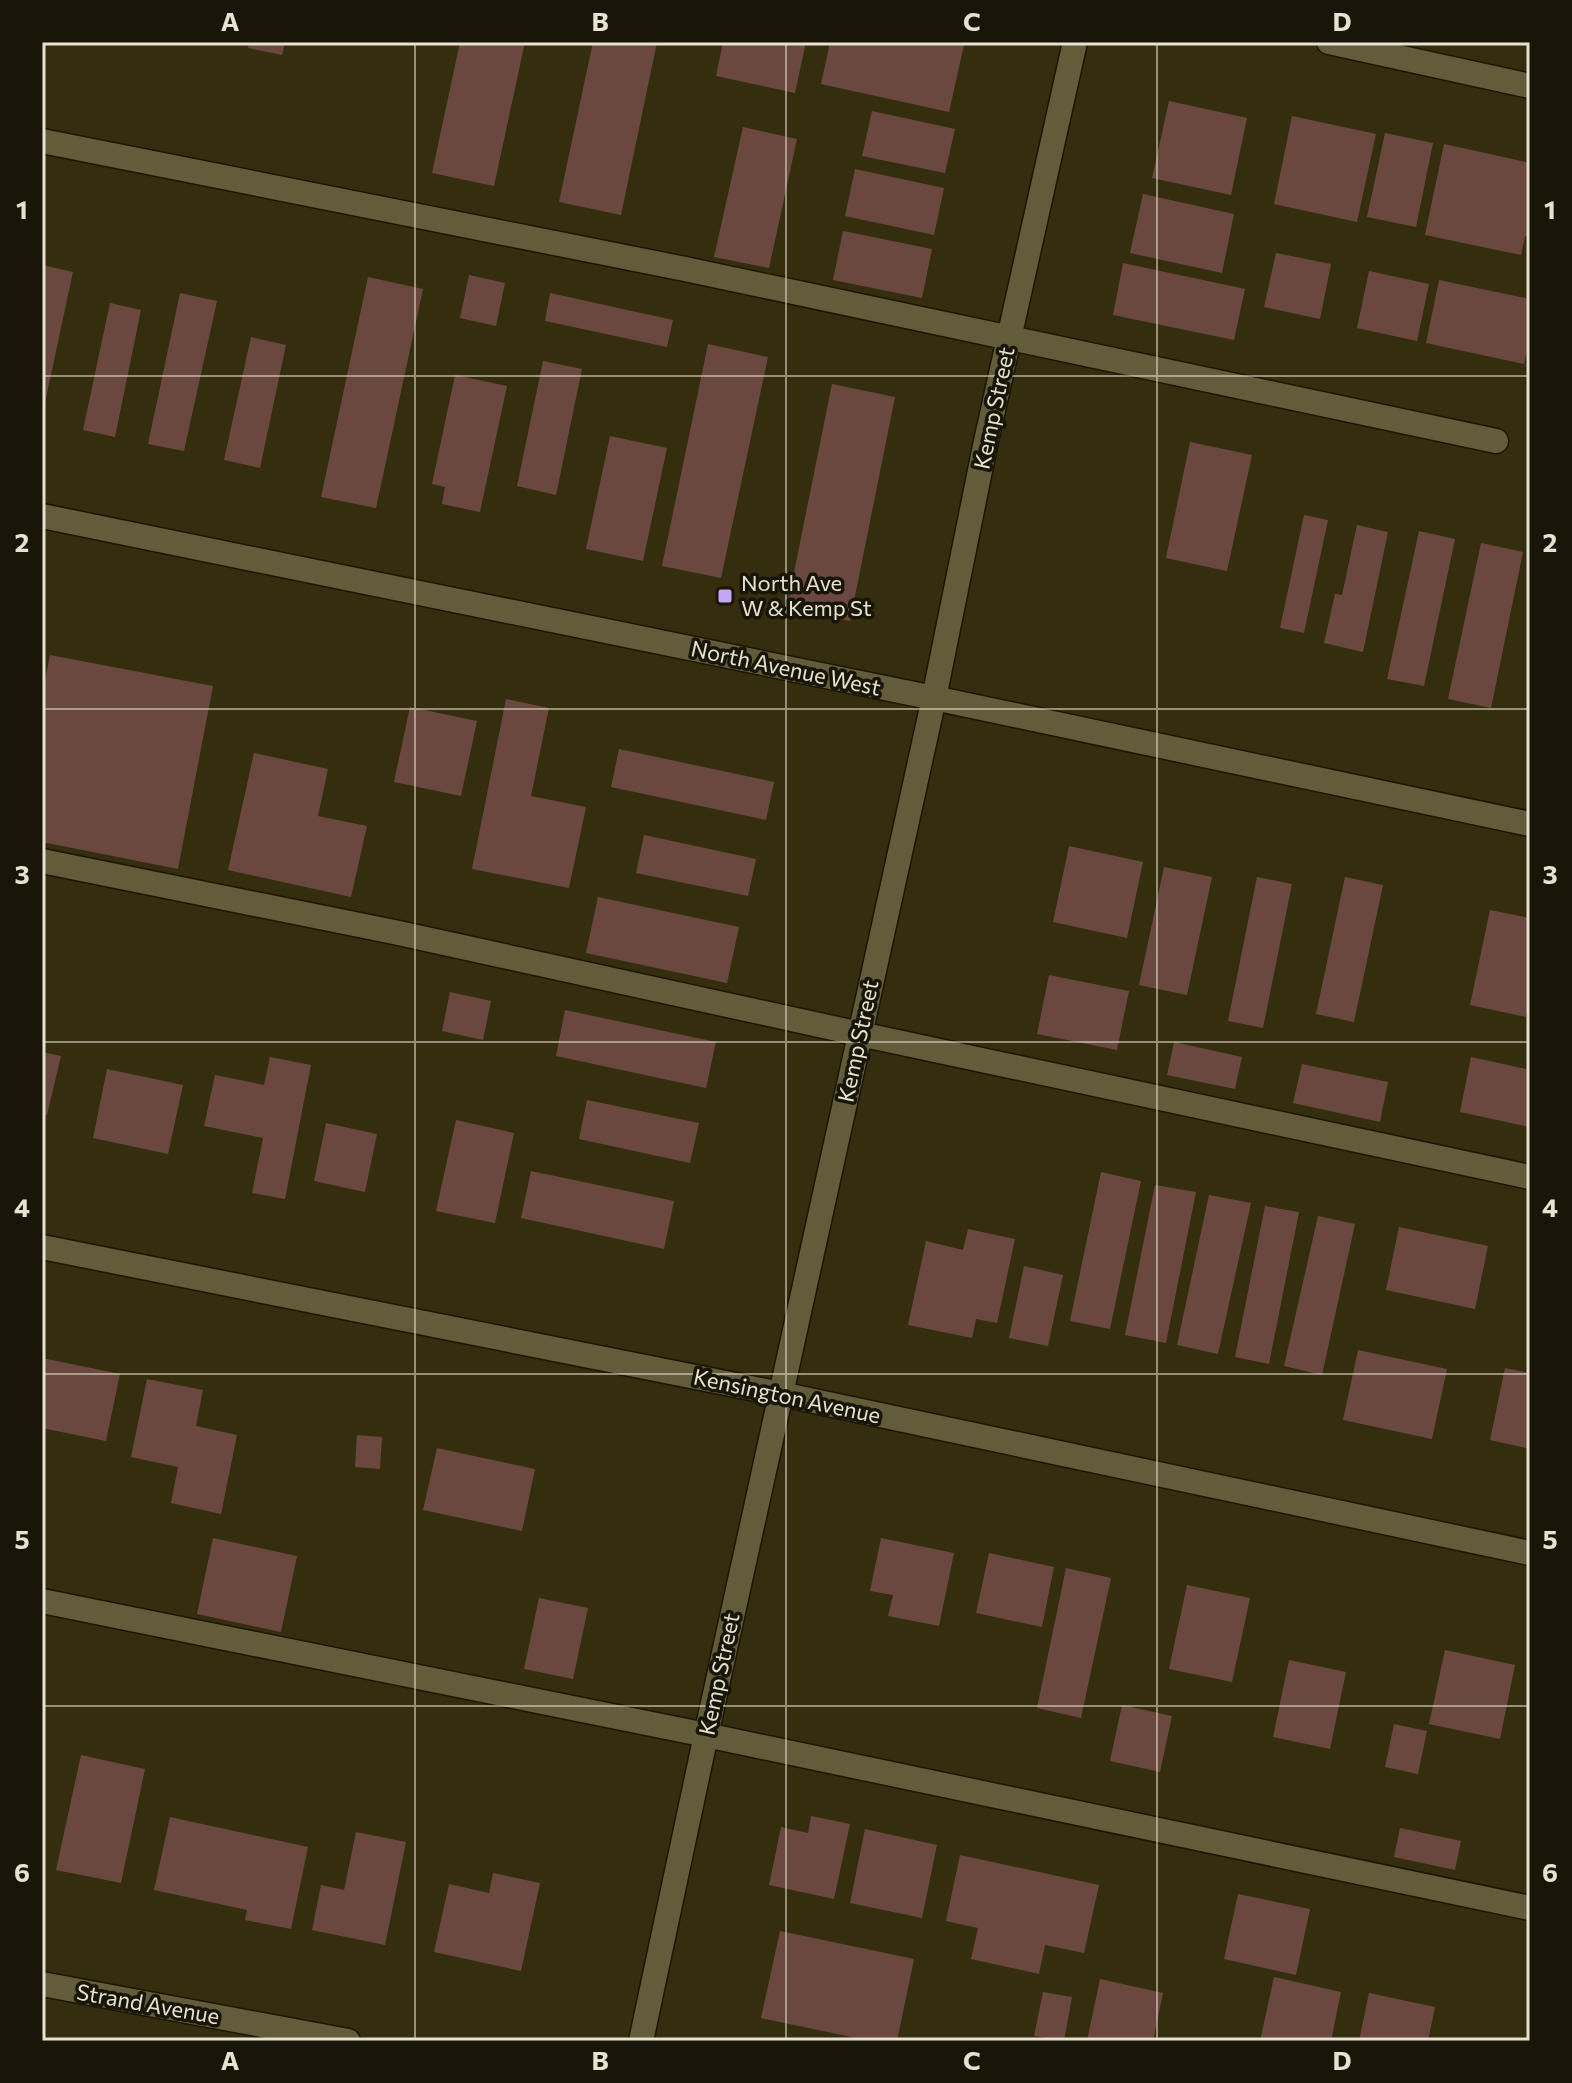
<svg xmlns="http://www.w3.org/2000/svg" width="1572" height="2083" font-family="Commissioner,sans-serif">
  <rect width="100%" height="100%" fill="#352e0e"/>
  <!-- building -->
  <path fill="#6a483f" d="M 249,42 L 285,42 L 282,55 L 248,48 Z
    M 460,42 L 525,42 L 494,186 L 432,173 Z
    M 593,42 L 657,42 L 621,215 L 559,202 Z
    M 723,42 L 806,42 L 795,93 L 716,76 Z
    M 830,42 L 951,42 L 964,45 L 949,112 L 821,84 Z
    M 1169,101 L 1247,118 L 1231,195 L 1152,178 Z
    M 872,111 L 955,129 L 945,173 L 862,156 Z
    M 1292,116 L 1376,134 L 1357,222 L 1274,204 Z
    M 743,127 L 797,139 L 769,268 L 714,257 Z
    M 1385,133 L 1433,143 L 1416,227 L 1367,217 Z
    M 1444,144 L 1530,163 L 1530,237 L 1525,236 L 1521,255 L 1425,235 Z
    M 855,169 L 944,188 L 934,235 L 845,216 Z
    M 1143,194 L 1234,214 L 1222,273 L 1130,253 Z
    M 843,231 L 932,249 L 922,298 L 833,280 Z
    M 1276,253 L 1331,264 L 1320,319 L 1264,307 Z
    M 1123,263 L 1245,289 L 1234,340 L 1113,315 Z
    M 42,265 L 73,272 L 43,412 L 42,412 Z
    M 1369,271 L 1429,284 L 1417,341 L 1357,328 Z
    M 469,275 L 505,283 L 496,326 L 460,318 Z
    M 368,277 L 423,289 L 376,508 L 321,497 Z
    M 1439,280 L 1530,299 L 1530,337 L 1524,364 L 1426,343 Z
    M 180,293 L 217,301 L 184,451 L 148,444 Z
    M 550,293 L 673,320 L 667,347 L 545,321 Z
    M 110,303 L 141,310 L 115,437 L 83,430 Z
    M 251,337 L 286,345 L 260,468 L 224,460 Z
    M 708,344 L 768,357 L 721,578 L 662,566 Z
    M 543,361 L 582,369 L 556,495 L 517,486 Z
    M 455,375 L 507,386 L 480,512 L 442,504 L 445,487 L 432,484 Z
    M 832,384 L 895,397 L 850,621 L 787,607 Z
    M 610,436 L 667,448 L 643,561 L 586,549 Z
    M 1190,442 L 1252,455 L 1227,571 L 1166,558 Z
    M 1304,515 L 1328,520 L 1304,633 L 1280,628 Z
    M 1357,525 L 1388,532 L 1363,652 L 1324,643 L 1335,594 L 1342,595 Z
    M 1419,531 L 1455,539 L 1424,686 L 1387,679 Z
    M 1481,543 L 1523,552 L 1491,708 L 1448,699 Z
    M 50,655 L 213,686 L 178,869 L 42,842 L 42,696 Z
    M 506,699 L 549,708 L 531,796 L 586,807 L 569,888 L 472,869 Z
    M 410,707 L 477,721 L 461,796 L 394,782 Z
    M 619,749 L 774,782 L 766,820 L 611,787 Z
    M 254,753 L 328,769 L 318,816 L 367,826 L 351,897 L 228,870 Z
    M 644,835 L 756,859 L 748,896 L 636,873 Z
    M 1069,846 L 1143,862 L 1127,938 L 1053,922 Z
    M 1164,867 L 1212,877 L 1187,995 L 1139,985 Z
    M 1257,877 L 1292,884 L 1263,1028 L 1228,1021 Z
    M 1345,877 L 1383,885 L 1354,1022 L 1316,1014 Z
    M 598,897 L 739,927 L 727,983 L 586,953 Z
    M 1490,910 L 1530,918 L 1530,998 L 1526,1017 L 1470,1005 Z
    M 1049,975 L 1129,991 L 1117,1050 L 1037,1034 Z
    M 450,992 L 491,1001 L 483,1040 L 442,1031 Z
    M 565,1010 L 716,1042 L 706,1088 L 556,1056 Z
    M 1174,1042 L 1242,1057 L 1235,1089 L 1167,1075 Z
    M 42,1052 L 61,1056 L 47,1115 L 42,1114 Z
    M 270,1057 L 311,1065 L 285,1199 L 252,1193 L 263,1138 L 204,1126 L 215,1075 L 264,1085 Z
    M 1471,1057 L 1530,1070 L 1530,1127 L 1460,1112 Z
    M 1302,1064 L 1388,1082 L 1380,1122 L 1293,1103 Z
    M 107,1069 L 183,1085 L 168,1154 L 93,1138 Z
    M 587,1100 L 699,1123 L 690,1163 L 579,1139 Z
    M 456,1120 L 514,1133 L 495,1223 L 436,1211 Z
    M 326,1123 L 377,1134 L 365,1192 L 314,1181 Z
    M 531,1171 L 674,1201 L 664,1249 L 521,1218 Z
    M 1101,1172 L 1141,1181 L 1110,1329 L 1070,1321 Z
    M 1155,1185 L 1196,1192 L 1166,1343 L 1125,1335 Z
    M 1209,1195 L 1251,1203 L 1218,1354 L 1177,1345 Z
    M 1265,1206 L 1299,1212 L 1269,1364 L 1235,1357 Z
    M 1318,1216 L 1355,1224 L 1322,1375 L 1284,1366 Z
    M 1399,1227 L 1488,1246 L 1475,1309 L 1386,1290 Z
    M 968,1229 L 1015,1239 L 997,1323 L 976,1319 L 972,1338 L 908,1325 L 926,1241 L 963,1250 Z
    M 1024,1266 L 1063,1275 L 1048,1346 L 1009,1338 Z
    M 1358,1350 L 1447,1369 L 1432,1439 L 1343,1420 Z
    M 42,1358 L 120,1374 L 106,1441 L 42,1428 Z
    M 1505,1368 L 1530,1373 L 1530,1449 L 1490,1440 Z
    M 147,1379 L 203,1390 L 196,1426 L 237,1435 L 221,1514 L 171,1503 L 178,1467 L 131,1457 Z
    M 357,1435 L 382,1437 L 380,1469 L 355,1467 Z
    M 437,1448 L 535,1469 L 522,1531 L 423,1510 Z
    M 213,1538 L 297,1556 L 281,1632 L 197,1614 Z
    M 881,1538 L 954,1553 L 939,1626 L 888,1616 L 893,1595 L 870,1591 Z
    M 989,1553 L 1054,1567 L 1042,1627 L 976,1613 Z
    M 1066,1568 L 1111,1578 L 1081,1718 L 1037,1708 Z
    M 1187,1585 L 1250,1598 L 1232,1682 L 1169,1669 Z
    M 539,1598 L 588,1608 L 573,1679 L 524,1669 Z
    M 1445,1650 L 1515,1665 L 1500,1739 L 1429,1724 Z
    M 1289,1660 L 1346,1672 L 1330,1749 L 1273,1737 Z
    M 1122,1705 L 1172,1716 L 1160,1772 L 1110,1761 Z
    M 1394,1724 L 1427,1731 L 1418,1774 L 1385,1767 Z
    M 81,1755 L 145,1769 L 121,1883 L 56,1870 Z
    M 811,1816 L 850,1824 L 834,1899 L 769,1885 L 781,1827 L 808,1833 Z
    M 170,1817 L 308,1847 L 291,1929 L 245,1920 L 247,1910 L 154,1890 Z
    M 1400,1828 L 1461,1841 L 1455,1870 L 1394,1857 Z
    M 865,1829 L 937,1845 L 922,1918 L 850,1903 Z
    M 356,1832 L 406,1842 L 385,1945 L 312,1930 L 321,1885 L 344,1890 Z
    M 960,1855 L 1099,1885 L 1084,1953 L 1045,1945 L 1039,1974 L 971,1959 L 978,1928 L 946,1921 Z
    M 493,1873 L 540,1883 L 521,1971 L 434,1952 L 449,1884 L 489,1893 Z
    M 1238,1894 L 1310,1909 L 1296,1975 L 1224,1959 Z
    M 780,1931 L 914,1959 L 897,2041 L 870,2041 L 761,2018 Z
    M 1274,1977 L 1341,1992 L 1331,2041 L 1260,2041 Z
    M 1100,1979 L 1163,1993 L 1153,2041 L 1087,2041 Z
    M 1043,1992 L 1072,1997 L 1064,2041 L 1034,2036 Z
    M 1369,1993 L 1435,2007 L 1428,2041 L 1359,2041 Z"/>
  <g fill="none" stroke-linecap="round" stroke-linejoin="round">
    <defs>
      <path id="minor" d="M 1329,42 L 1530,86
        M 42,141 L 685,269 L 1496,441
        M 42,516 L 934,698 L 1530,824
        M 42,861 L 394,932 L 860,1034 L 1530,1177
        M 42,1247 L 781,1394 L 1530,1553
        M 42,1601 L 706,1735 L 1530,1908
        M 42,1984 L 348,2041
        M 641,2041 L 706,1735 L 934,698 L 985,446 L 1075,42"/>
    </defs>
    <!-- minor casing -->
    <use href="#minor" stroke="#1b1601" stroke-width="27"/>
    <!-- minor -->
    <use href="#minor" stroke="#635c3b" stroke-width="24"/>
  </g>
  <!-- grid -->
  <path fill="none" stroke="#e6e2d0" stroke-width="2" stroke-opacity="0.55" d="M 415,42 L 415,2041M 786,42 L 786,2041M 1157,42 L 1157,2041M 42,376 L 1530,376M 42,709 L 1530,709M 42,1042 L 1530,1042M 42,1374 L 1530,1374M 42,1706 L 1530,1706"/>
  <!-- markers -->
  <rect fill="#c3a7f2" stroke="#191609" stroke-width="3" x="717" y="588" width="16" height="16" rx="4"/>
  <g text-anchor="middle" stroke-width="7" stroke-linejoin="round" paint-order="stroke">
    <!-- street labels -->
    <g font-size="22" fill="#e6e2d0" stroke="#191609">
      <text transform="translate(994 408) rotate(-78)" y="8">Kemp Street</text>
      <text transform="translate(786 668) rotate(12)" y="8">North Avenue West</text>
      <text transform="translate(858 1041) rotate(-78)" y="8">Kemp Street</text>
      <text transform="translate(787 1396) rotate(12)" y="8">Kensington Avenue</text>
      <text transform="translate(719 1674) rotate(-78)" y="8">Kemp Street</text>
      <text transform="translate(148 2004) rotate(10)" y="8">Strand Avenue</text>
    </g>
    <!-- poi labels -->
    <g font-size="22" fill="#e6e2d0" stroke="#191609" text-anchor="start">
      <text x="741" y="591">North Ave<tspan x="741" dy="25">W &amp; Kemp St</tspan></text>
    </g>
  </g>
  <!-- border -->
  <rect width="1572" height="2083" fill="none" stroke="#191609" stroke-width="88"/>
  <rect x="44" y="44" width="1484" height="1995" fill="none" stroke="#e6e2d0" stroke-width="3"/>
  <g font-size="26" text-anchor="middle" font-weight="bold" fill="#e6e2d0">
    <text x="230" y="31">A</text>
    <text x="600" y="31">B</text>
    <text x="972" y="31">C</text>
    <text x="1342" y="31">D</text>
    <text x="22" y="219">1</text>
    <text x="1550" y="219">1</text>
    <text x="22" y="552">2</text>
    <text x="1550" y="552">2</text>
    <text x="22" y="884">3</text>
    <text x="1550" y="884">3</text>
    <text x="22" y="1217">4</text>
    <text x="1550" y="1217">4</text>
    <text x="22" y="1549">5</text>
    <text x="1550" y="1549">5</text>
    <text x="22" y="1882">6</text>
    <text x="1550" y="1882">6</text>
    <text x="230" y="2070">A</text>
    <text x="600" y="2070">B</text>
    <text x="972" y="2070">C</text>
    <text x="1342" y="2070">D</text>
  </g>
</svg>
